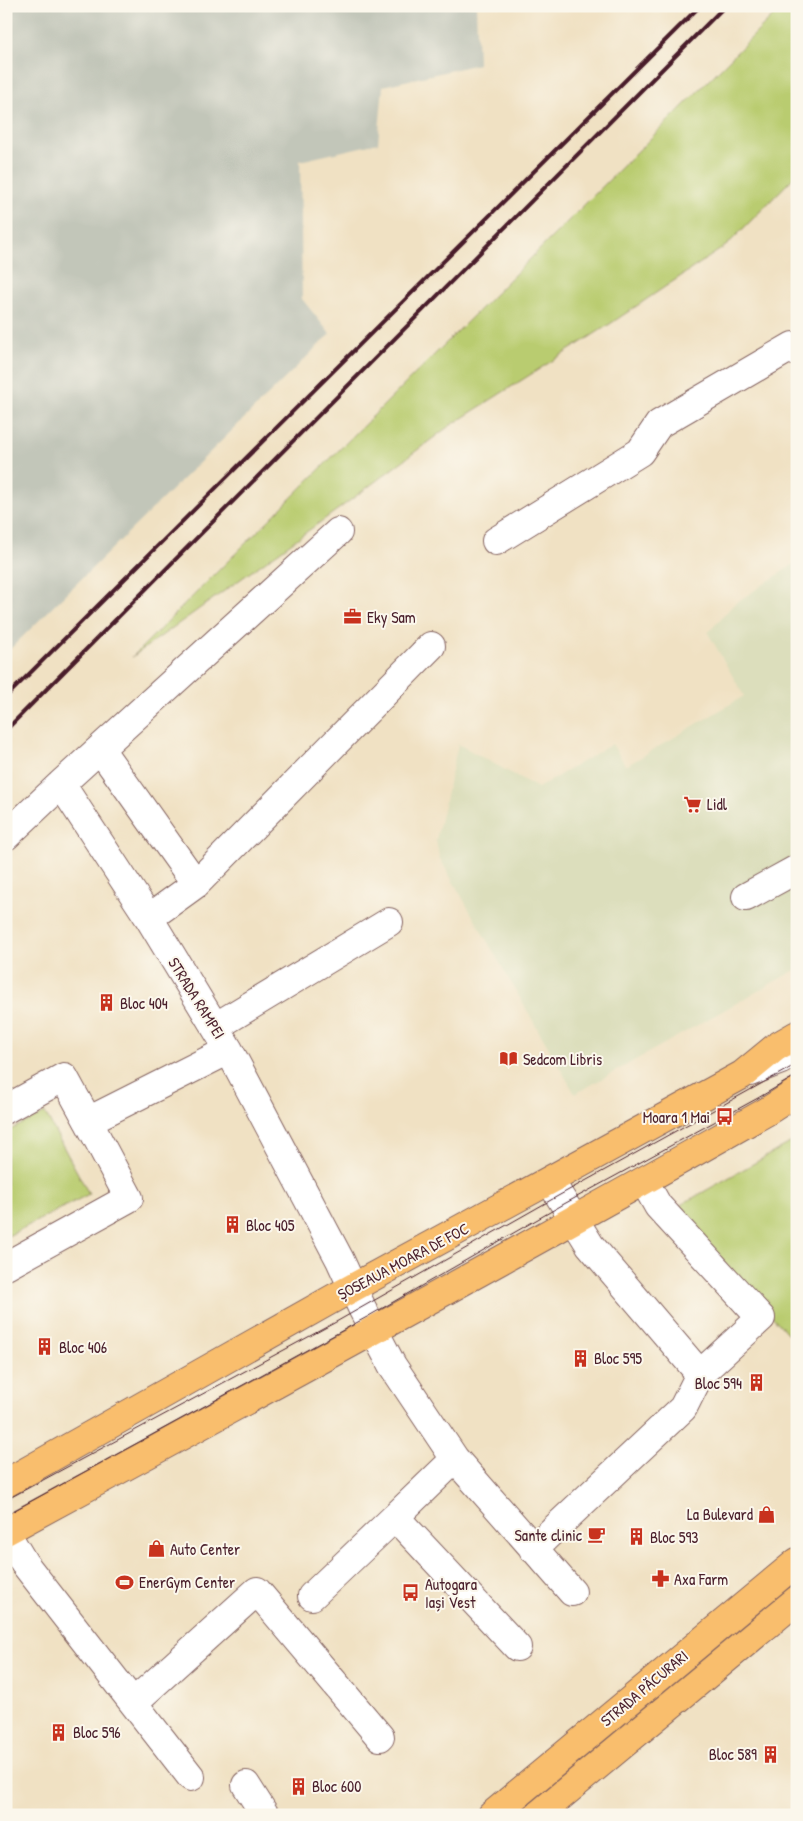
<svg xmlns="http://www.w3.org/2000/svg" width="803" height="1821" font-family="'Patrick Hand',sans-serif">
  <rect width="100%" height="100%" fill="#fbf7ec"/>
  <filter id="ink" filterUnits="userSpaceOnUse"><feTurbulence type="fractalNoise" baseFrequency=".02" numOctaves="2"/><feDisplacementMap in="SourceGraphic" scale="10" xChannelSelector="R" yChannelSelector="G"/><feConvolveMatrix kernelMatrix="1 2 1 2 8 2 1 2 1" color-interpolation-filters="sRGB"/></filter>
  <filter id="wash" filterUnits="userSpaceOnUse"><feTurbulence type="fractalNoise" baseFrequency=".0096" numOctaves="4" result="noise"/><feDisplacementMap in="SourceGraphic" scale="20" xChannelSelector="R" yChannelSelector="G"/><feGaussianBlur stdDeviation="1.12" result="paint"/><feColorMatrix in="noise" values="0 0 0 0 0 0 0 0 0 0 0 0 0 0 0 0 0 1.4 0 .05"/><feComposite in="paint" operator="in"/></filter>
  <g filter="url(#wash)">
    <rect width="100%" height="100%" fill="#f0e1c3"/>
    <!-- built -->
    <path fill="#dcdebc" d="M 797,562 L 797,969 L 575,1094 L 439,857 L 436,840 L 458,744 L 538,788 L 612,744 L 626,766 L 744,696 L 708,633 L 734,604 Z"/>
    <!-- industrial -->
    <path fill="#c2c6b9" d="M 6,6 L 476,6 L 478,64 L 383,86 L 378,143 L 300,161 L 302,299 L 330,334 L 6,653 Z"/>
    <!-- green -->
    <path fill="#b9cc70" stroke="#82764e" d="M 783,6 L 797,6 L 797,174 L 727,245 L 607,326 L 448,427 L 340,508 L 132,657 Z
      M 45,1113 L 89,1194 L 6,1237 L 6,1132 Z
      M 797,1139 L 797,1344 L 675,1208 Z"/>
  </g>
  <g filter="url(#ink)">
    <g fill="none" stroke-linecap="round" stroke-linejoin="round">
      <defs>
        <path id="minor" d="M 496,541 L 640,452 L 659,424 L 793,346 L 797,352
          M 100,749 L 196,884
          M 61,784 L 149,918 L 229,1050 L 340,1260 L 362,1308 L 392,1365 L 455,1459 L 572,1592
          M 6,836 L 61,784 L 338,532
          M 746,897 L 797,869
          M 149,918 L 196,884 L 431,646
          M 215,1027 L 389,922
          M 750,1072 L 781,1060 L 797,1051
          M 6,1109 L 64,1077 L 88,1121 L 229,1050
          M 644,1181 L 658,1206 L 761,1318 L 700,1374
          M 6,1266 L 129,1198 L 88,1121
          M 455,1459 L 395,1517 L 517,1647
          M 6,1533 L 24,1563 L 191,1777
          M 533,1549 L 683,1408 L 700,1374 L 590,1245 L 550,1181
          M 312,1596 L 395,1517
          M 134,1702 L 257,1591 L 380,1737
          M 246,1785 L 265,1815"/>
        <path id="major" d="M 6,1483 L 334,1298 L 742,1075 L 776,1047 L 797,1035
          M 6,1531 C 261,1393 514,1254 766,1112 L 797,1092
          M 492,1815 L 797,1562
          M 538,1815 L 797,1600"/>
      </defs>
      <!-- minor casing -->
      <use href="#minor" stroke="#846360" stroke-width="30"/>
      <!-- major casing -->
      <use href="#major" stroke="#846360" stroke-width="30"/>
      <!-- minor -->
      <use href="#minor" stroke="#fff" stroke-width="28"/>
      <!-- major -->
      <use href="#major" stroke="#f9be6d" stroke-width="28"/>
      <!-- tram -->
      <path stroke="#4a1f2b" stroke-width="1" d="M 6,1500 L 336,1322 L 558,1196 L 797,1064
        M 6,1515 L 367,1317 L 564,1204 L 758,1098 L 797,1075"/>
      <!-- rail -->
      <path stroke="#4a1f2b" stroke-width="4" d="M 6,697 L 700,6
        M 6,730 L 725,6"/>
    </g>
  </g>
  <!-- icons -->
  <defs>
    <symbol id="office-bare" viewBox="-9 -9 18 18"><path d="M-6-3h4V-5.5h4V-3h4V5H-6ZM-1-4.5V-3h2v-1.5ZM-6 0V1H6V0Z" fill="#c8321e" stroke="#fbf7ec" stroke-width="2.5" paint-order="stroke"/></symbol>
    <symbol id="supermarket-bare" viewBox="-9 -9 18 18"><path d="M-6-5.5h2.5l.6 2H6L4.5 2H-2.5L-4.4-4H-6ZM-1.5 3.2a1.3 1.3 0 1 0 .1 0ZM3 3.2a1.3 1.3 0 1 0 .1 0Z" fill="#c8321e" stroke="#fbf7ec" stroke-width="2.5" paint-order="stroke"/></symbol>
    <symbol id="building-bare" viewBox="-9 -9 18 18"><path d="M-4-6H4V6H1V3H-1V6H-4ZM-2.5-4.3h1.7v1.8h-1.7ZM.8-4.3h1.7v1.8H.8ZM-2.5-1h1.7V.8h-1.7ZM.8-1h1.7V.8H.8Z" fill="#c8321e" stroke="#fbf7ec" stroke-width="2.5" paint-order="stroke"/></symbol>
    <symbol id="library-bare" viewBox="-9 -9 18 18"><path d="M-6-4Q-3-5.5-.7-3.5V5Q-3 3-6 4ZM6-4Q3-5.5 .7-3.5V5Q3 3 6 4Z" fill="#c8321e" stroke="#fbf7ec" stroke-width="2.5" paint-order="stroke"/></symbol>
    <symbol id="bus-bare" viewBox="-9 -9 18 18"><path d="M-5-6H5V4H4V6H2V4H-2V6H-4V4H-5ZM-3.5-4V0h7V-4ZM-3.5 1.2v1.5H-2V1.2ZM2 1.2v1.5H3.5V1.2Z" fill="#c8321e" stroke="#fbf7ec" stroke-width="2.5" paint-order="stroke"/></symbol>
    <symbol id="shop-bare" viewBox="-9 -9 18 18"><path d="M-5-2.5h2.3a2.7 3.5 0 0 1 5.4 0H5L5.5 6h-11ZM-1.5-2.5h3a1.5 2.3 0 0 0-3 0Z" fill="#c8321e" stroke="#fbf7ec" stroke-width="2.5" paint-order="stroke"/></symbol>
    <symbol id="cafe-bare" viewBox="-9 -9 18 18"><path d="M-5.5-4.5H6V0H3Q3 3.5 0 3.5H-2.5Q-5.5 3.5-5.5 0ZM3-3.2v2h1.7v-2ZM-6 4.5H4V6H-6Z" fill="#c8321e" stroke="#fbf7ec" stroke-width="2.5" paint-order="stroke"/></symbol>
    <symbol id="pharmacy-bare" viewBox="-9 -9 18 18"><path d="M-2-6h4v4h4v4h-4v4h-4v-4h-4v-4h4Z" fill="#c8321e" stroke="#fbf7ec" stroke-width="2.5" paint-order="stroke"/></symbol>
    <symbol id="stadium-bare" viewBox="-9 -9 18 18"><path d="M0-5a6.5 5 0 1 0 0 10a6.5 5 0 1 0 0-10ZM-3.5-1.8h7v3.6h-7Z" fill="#c8321e" stroke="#fbf7ec" stroke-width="2.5" paint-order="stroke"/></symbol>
  </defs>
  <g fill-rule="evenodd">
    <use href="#office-bare" x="340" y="604" width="25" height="25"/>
    <use href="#supermarket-bare" x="680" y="792" width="25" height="25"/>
    <use href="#building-bare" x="94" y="990" width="25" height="25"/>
    <use href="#library-bare" x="496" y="1046" width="25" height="25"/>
    <use href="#bus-bare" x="712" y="1104" width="25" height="25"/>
    <use href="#building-bare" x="220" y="1212" width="25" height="25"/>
    <use href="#building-bare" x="32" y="1334" width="25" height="25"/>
    <use href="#building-bare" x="568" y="1346" width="25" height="25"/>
    <use href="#building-bare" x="744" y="1370" width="25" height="25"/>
    <use href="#shop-bare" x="754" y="1502" width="25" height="25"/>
    <use href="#cafe-bare" x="584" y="1522" width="25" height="25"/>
    <use href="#building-bare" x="624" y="1524" width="25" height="25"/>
    <use href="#shop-bare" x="144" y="1536" width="25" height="25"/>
    <use href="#pharmacy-bare" x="648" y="1566" width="25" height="25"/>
    <use href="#stadium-bare" x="112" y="1570" width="25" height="25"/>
    <use href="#bus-bare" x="398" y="1580" width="25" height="25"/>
    <use href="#building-bare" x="46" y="1720" width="25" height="25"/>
    <use href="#building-bare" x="758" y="1742" width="25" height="25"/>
    <use href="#building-bare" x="286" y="1774" width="25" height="25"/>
  </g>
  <g text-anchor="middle" stroke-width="4" stroke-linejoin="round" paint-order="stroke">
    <!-- poi labels -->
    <g font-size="16" fill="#4a1f2b" stroke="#fbf7ec" text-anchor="start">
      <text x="367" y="623">Eky Sam</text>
      <text x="707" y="810">Lidl</text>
      <text x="120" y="1009">Bloc 404</text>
      <text x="523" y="1065">Sedcom Libris</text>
      <text x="710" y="1123" text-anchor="end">Moara 1 Mai</text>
      <text x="246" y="1231">Bloc 405</text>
      <text x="59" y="1353">Bloc 406</text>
      <text x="594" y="1364">Bloc 595</text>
      <text x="742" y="1389" text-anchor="end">Bloc 594</text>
      <text x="753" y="1520" text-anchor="end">La Bulevard</text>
      <text x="582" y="1541" text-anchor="end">Sante clinic</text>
      <text x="650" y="1543">Bloc 593</text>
      <text x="170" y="1555">Auto Center</text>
      <text x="674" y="1585">Axa Farm</text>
      <text x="139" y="1588">EnerGym Center</text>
      <text x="425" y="1590">Autogara<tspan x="425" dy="18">Iași Vest</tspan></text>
      <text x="73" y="1738">Bloc 596</text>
      <text x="757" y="1760" text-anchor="end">Bloc 589</text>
      <text x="312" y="1792">Bloc 600</text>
    </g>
    <!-- street labels -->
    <g font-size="16" fill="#4a1f2b" stroke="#fbf7ec">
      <text transform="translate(197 998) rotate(58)" y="6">STRADA RAMPEI</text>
      <text transform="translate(403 1261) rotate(-28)" y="6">ȘOSEAUA MOARA DE FOC</text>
      <text transform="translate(644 1688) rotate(-40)" y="6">STRADA PĂCURARI</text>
    </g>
  </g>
  <!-- margin -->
  <rect width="803" height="1821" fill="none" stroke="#fbf7ec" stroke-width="25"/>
</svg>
